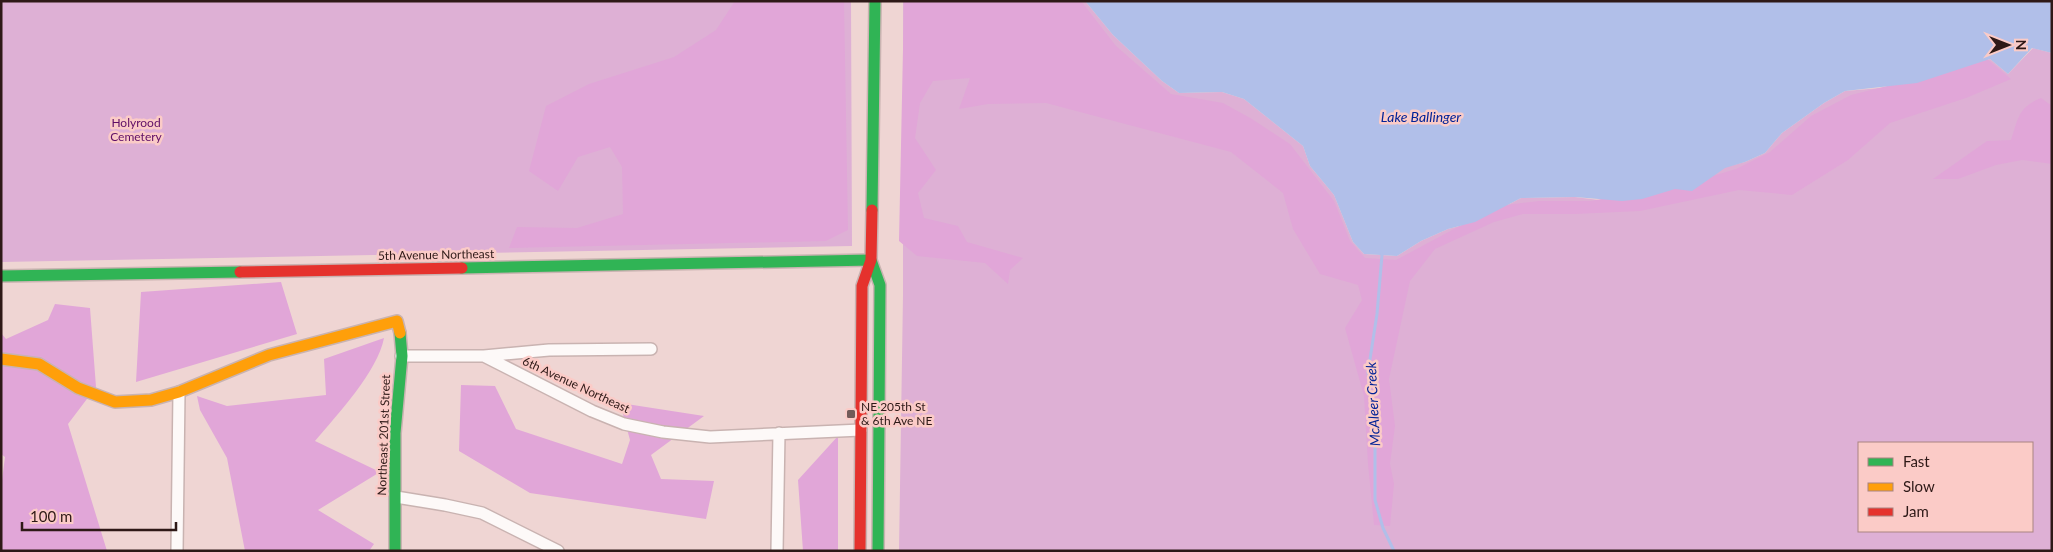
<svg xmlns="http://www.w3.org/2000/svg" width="2053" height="552" font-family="Lato,sans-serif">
  <rect width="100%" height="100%" fill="#efd5d3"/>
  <!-- green -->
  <path fill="#deb0d5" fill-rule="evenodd" d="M 1,1 L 851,1 L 852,246 L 1,262 Z
    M 903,1 L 1085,1 L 1113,35 L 1162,81 L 1179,93 L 1222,92 L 1244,99 L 1303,146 L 1310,166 L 1334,195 L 1353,242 L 1364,254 L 1397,256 L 1421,241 L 1448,229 L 1475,222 L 1521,198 L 1575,197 L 1599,200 L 1692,191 L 1725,167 L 1745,162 L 1765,153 L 1782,133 L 1824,103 L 1845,91 L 1892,87 L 1938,77 L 1990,59 L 2008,74 L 2033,48 L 2052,53 L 2052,551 L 899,551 L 903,295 ZM 1859,443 L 2032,443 L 2032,531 L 1859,531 Z"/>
  <!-- forest -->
  <path fill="#e1a6d8" d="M 735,1 L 844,1 L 848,230 L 826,241 L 509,248 L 517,227 L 577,228 L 623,214 L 622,167 L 610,147 L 578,157 L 558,191 L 529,171 L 546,106 L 589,84 L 674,57 L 716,30 Z
    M 904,1 L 1081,1 L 1116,46 L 1171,94 L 1223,103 L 1252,119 L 1290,144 L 1334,201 L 1350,241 L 1365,258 L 1396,260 L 1497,206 L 1539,201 L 1591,201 L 1692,182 L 1736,169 L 1770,152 L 1811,116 L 1851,95 L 1935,74 L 1986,58 L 2011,79 L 1966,98 L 1890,123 L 1848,160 L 1792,195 L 1739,190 L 1640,211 L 1575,214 L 1523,214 L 1494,222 L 1435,249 L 1410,281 L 1389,379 L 1395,426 L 1390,464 L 1394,484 L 1390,526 L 1374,525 L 1368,464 L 1364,396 L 1345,328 L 1362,300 L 1358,285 L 1320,274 L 1293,229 L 1283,193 L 1231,152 L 1046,103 L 988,104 L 959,109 L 970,78 L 933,81 L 920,103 L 915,138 L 936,170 L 918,193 L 924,218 L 958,226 L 967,242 L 1023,258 L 1010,270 L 1008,284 L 985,263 L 917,256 L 899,241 Z
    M 2041,98 L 2052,106 L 2052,164 L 2022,160 L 1996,165 L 1958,179 L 1933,179 L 1987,141 L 2011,140 C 2018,119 2018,107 2041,98 Z
    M 281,282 L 297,334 L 136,382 L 141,292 Z
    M 55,304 L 90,308 L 96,387 L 68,424 L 107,551 L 1,551 L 1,488 L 5,457 L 1,454 L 1,333 L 6,339 L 48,320 Z
    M 384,338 C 378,371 337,415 315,441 L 380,472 L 318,510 L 374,544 L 369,551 L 245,551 L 227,458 L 200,410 L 197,396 L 227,406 L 326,395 L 324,359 Z
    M 461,385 L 495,386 L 516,429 L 622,464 L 630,440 L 620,403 L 704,416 L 651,455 L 661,479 L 714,481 L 706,519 L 530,493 L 459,451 Z
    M 838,436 L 838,551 L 803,551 L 798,480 Z"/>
  <!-- water -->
  <path fill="#b1bfe9" d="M 1085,1 L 2052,1 L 2052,53 L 2032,48 L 2008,74 L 1990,59 L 1917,83 L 1845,91 L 1824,103 L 1782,133 L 1765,153 L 1745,162 L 1725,168 L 1692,191 L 1675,189 L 1642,199 L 1622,201 L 1575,197 L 1521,198 L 1475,222 L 1448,229 L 1421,241 L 1397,256 L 1364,254 L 1353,242 L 1334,195 L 1310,166 L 1303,146 L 1244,99 L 1222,92 L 1179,93 L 1162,81 L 1113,35 Z"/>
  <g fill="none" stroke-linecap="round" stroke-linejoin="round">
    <!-- stream -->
    <path stroke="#b1bfe9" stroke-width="3" d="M 1382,255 L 1377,314 L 1368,372 L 1375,441 L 1375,500 L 1383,528 L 1394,551"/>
    <defs>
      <path id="street" d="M 401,356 L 484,356 L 592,411 L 624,424 L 663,432 L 710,437 L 861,430
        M 484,356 L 549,350 L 651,349
        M 396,497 L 445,505 L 482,513 L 558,551
        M 177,551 L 179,392
        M 777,551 L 779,433"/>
      <path id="fast" d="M 872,210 L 875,1
        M 871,260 L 880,285 L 878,551
        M 462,268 L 871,260
        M 1,276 L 240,272
        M 395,551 L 395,433 L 402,356 L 400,333"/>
      <path id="slow" d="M 1,359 L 39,364 L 78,388 L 115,402 L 151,400 L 179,392 L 269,355 L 397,321 L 400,333"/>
      <path id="jam" d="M 240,272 L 462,268
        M 860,551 L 862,286 L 871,260 L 872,210"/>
    </defs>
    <!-- street casing -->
    <use href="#street" stroke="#c9b3b1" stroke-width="14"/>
    <!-- fast casing -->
    <use href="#fast" stroke="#c9b3b1" stroke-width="14"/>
    <!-- slow casing -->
    <use href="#slow" stroke="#c9b3b1" stroke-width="14"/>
    <!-- jam casing -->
    <use href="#jam" stroke="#c9b3b1" stroke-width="14"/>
    <!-- street -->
    <use href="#street" stroke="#fdf9f8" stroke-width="11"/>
    <!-- fast -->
    <use href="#fast" stroke="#30b455" stroke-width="11"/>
    <!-- slow -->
    <use href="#slow" stroke="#ff9f0a" stroke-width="11"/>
    <!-- jam -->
    <use href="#jam" stroke="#e5322d" stroke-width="11"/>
  </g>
  <!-- markers -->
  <rect fill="#725b59" stroke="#fbcbc7" stroke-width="2" x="846" y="409" width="10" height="10" rx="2.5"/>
  <g text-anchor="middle" stroke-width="5" stroke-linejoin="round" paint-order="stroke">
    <!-- park labels -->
    <g font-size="12" fill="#5f0e66" stroke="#fbcbc7">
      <text x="136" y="127">Holyrood<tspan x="136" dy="14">Cemetery</tspan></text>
    </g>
    <!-- street labels -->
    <g font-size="12" fill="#2e1917" stroke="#fbcbc7">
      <text transform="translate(436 255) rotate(-1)" y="4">5th Avenue Northeast</text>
      <text transform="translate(576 385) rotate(25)" y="4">6th Avenue Northeast</text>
      <text transform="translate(384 435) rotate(-88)" y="4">Northeast 201st Street</text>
    </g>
    <!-- poi labels -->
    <g font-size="12" fill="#2e1917" stroke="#fbcbc7" text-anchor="start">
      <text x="861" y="411">NE 205th St<tspan x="861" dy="14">&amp; 6th Ave NE</tspan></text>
    </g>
    <!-- water labels -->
    <g font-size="14" font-style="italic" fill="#032397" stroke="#fbcbc7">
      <text x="1421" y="122">Lake Ballinger</text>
      <text transform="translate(1373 404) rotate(-93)" y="5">McAleer Creek</text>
    </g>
  </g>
  <!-- border -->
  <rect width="2053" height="552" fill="none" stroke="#2e1917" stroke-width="5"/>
  <!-- legend -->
  <rect x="1858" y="442" width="175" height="90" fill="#fbcbc7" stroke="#a98481"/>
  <rect x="1868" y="458" width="25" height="8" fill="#30b455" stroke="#a98481"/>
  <text x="1903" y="467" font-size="15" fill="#2e1917">Fast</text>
  <rect x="1868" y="483" width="25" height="8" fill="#ff9f0a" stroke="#a98481"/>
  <text x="1903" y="492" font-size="15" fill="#2e1917">Slow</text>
  <rect x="1868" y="508" width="25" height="8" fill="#e5322d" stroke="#a98481"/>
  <text x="1903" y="517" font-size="15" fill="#2e1917">Jam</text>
  <!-- north arrow -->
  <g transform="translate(2008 45) rotate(90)" stroke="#fbcbc7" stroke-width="4" paint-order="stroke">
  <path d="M0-4L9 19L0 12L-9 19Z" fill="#2e1917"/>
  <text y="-8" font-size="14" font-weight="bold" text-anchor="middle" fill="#2e1917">N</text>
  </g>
  <!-- scale -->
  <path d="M22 522v8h154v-8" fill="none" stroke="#2e1917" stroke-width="2.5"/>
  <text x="30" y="522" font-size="15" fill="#2e1917" stroke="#fbcbc7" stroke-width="4" paint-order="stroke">100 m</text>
</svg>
